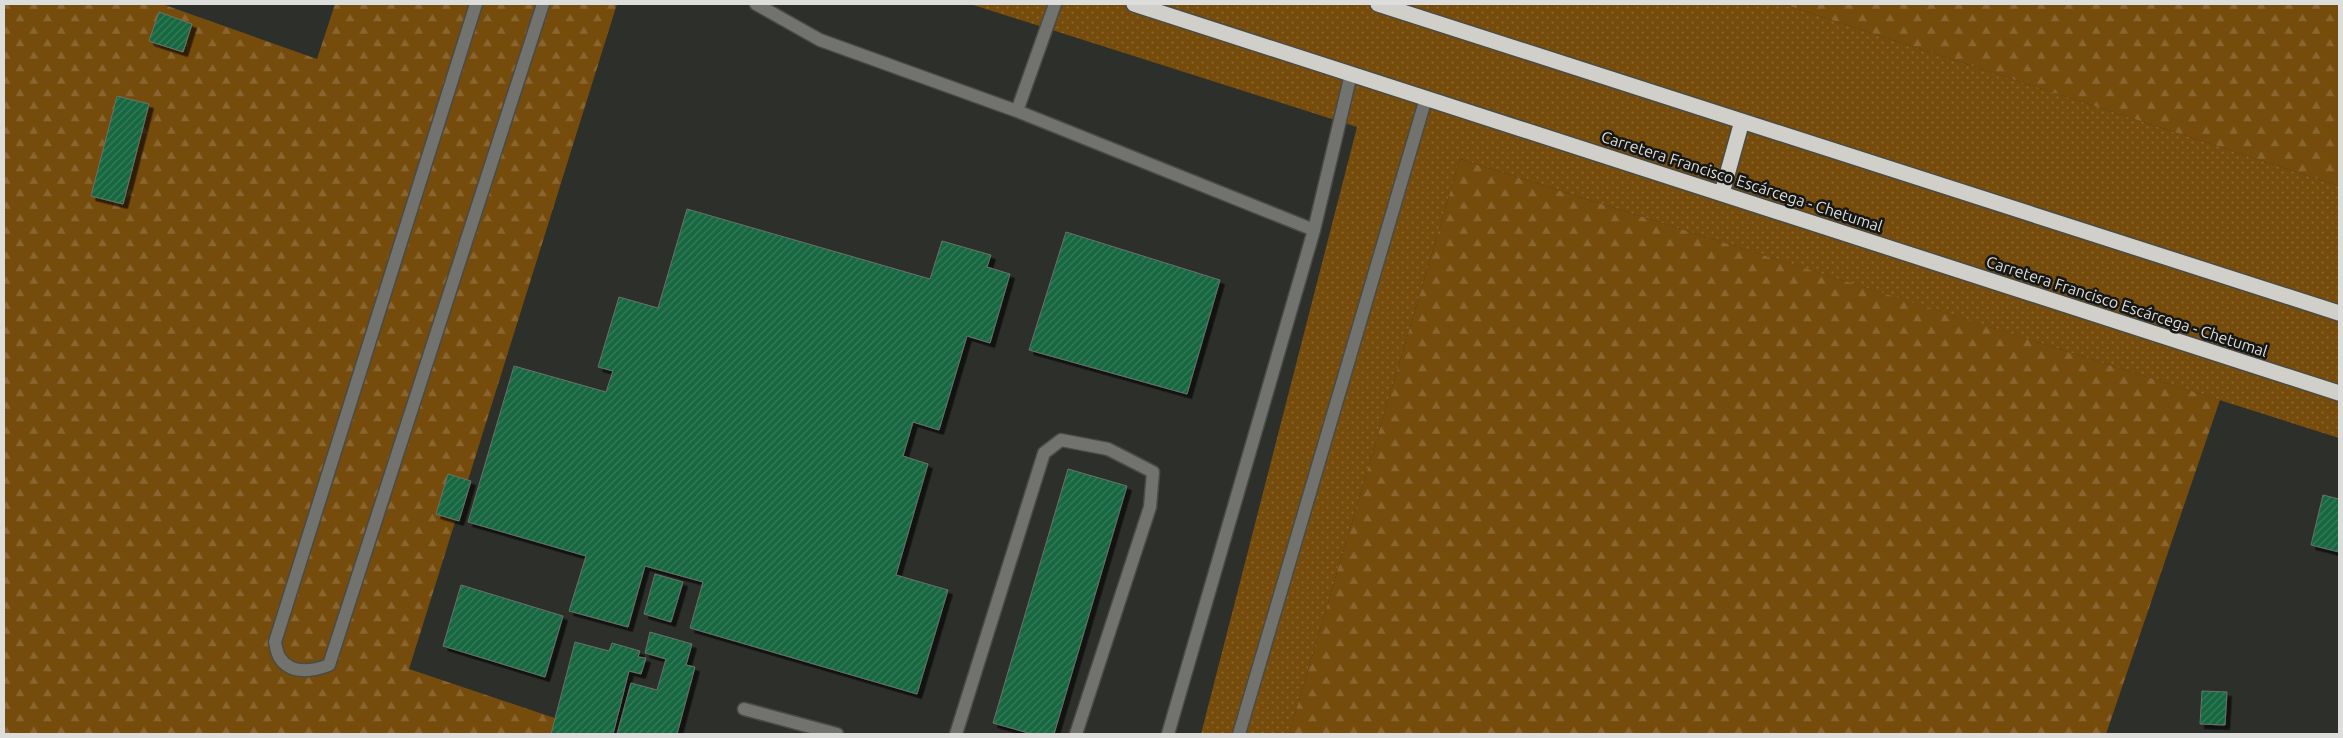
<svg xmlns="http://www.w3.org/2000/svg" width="2343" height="738" font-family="Ubuntu,sans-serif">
  <defs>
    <pattern id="grass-dots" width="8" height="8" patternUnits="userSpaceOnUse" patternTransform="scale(1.25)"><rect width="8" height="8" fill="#764c0d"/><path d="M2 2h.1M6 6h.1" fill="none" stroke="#896530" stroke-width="1.8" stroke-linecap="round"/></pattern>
    <pattern id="forest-firs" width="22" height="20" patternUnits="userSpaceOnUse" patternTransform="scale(1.25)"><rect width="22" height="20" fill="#764c0d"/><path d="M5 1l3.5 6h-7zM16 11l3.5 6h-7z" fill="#896530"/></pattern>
    <pattern id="building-hatch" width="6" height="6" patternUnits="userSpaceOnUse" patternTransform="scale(1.25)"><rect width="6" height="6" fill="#186740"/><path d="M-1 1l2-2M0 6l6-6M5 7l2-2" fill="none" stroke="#397c5b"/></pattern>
    <filter id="shadow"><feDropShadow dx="4.5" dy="4.5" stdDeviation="0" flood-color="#0009"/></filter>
  </defs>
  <rect width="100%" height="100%" fill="#2d2f2a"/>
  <!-- grass -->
  <path fill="url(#grass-dots)" d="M 970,4 L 1783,4 L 2339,186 L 2339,438 L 1460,159 L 1289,734 L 1201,734 L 1357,127 Z"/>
  <!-- forest -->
  <path fill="url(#forest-firs)" d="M 4,4 L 162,4 L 317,59 L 335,4 L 617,4 L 409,669 L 602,734 L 4,734 Z
    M 1783,4 L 2339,4 L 2339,186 Z
    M 1460,159 L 2220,400 L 2106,734 L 1289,734 Z"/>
  <!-- building -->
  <path fill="url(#building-hatch)" stroke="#6b716d" filter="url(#shadow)" d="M 159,12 L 192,24 L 183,52 L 149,41 Z
    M 117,96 L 149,104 L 123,204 L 91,196 Z
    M 687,209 L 930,279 L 942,241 L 991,255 L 987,267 L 1010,274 L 990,343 L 967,336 L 939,430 L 913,422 L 903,456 L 928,464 L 896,575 L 948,590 L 917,694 L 690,628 L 703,582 L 645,566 L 628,627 L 569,611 L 586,556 L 468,522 L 514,366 L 606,392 L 613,371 L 598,367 L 619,297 L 658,308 Z
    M 1066,232 L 1220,280 L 1187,394 L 1029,350 Z
    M 1068,469 L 1127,486 L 1054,734 L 1032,734 L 993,723 Z
    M 448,474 L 471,481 L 459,521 L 436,514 Z
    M 2323,495 L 2339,499 L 2339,552 L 2311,545 Z
    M 655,574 L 683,582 L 671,622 L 644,614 Z
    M 461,585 L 563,616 L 545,677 L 443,646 Z
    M 650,632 L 692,644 L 686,665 L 695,667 L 677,734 L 617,734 L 631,683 L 657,690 L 666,659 L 645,653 Z
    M 575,642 L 609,651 L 612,643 L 640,651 L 638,657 L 646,658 L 641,674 L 629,671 L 613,734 L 551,734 Z
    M 2202,691 L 2227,692 L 2225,725 L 2200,724 Z"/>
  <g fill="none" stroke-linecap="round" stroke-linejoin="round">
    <defs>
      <path id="minor" d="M 476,4 L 275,642 C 276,647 277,654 280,658 C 291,675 313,671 329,665 L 543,4
        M 756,4 L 820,40 L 1017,111 L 1314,230
        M 1017,111 L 1055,4
        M 744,709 L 837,734
        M 956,734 L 1044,453 L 1061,440 L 1108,449 L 1153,472 L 1150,507 L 1076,734
        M 1168,734 L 1314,230 L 1351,74
        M 1239,734 L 1426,98"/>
      <path id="highway" d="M 1134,4 L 2339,393
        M 1378,4 L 2339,313
        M 1722,193 L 1742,121"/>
    </defs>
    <!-- minor casing -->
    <use href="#minor" stroke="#494b46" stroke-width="15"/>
    <!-- highway casing -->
    <use href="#highway" stroke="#494b46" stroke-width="18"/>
    <!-- minor -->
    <use href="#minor" stroke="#72726f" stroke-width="12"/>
    <!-- highway -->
    <use href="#highway" stroke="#d1cfc9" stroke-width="15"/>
  </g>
  <g text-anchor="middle" stroke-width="5" stroke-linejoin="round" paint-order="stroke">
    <!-- street labels -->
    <g font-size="16" fill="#dddedb" stroke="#161714">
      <text transform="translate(1742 181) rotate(18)" y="6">Carretera Francisco Escárcega - Chetumal</text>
      <text transform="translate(2127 306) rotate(18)" y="6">Carretera Francisco Escárcega - Chetumal</text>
    </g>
  </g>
  <!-- border -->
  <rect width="2343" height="738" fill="none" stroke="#dddedb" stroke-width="10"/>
</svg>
